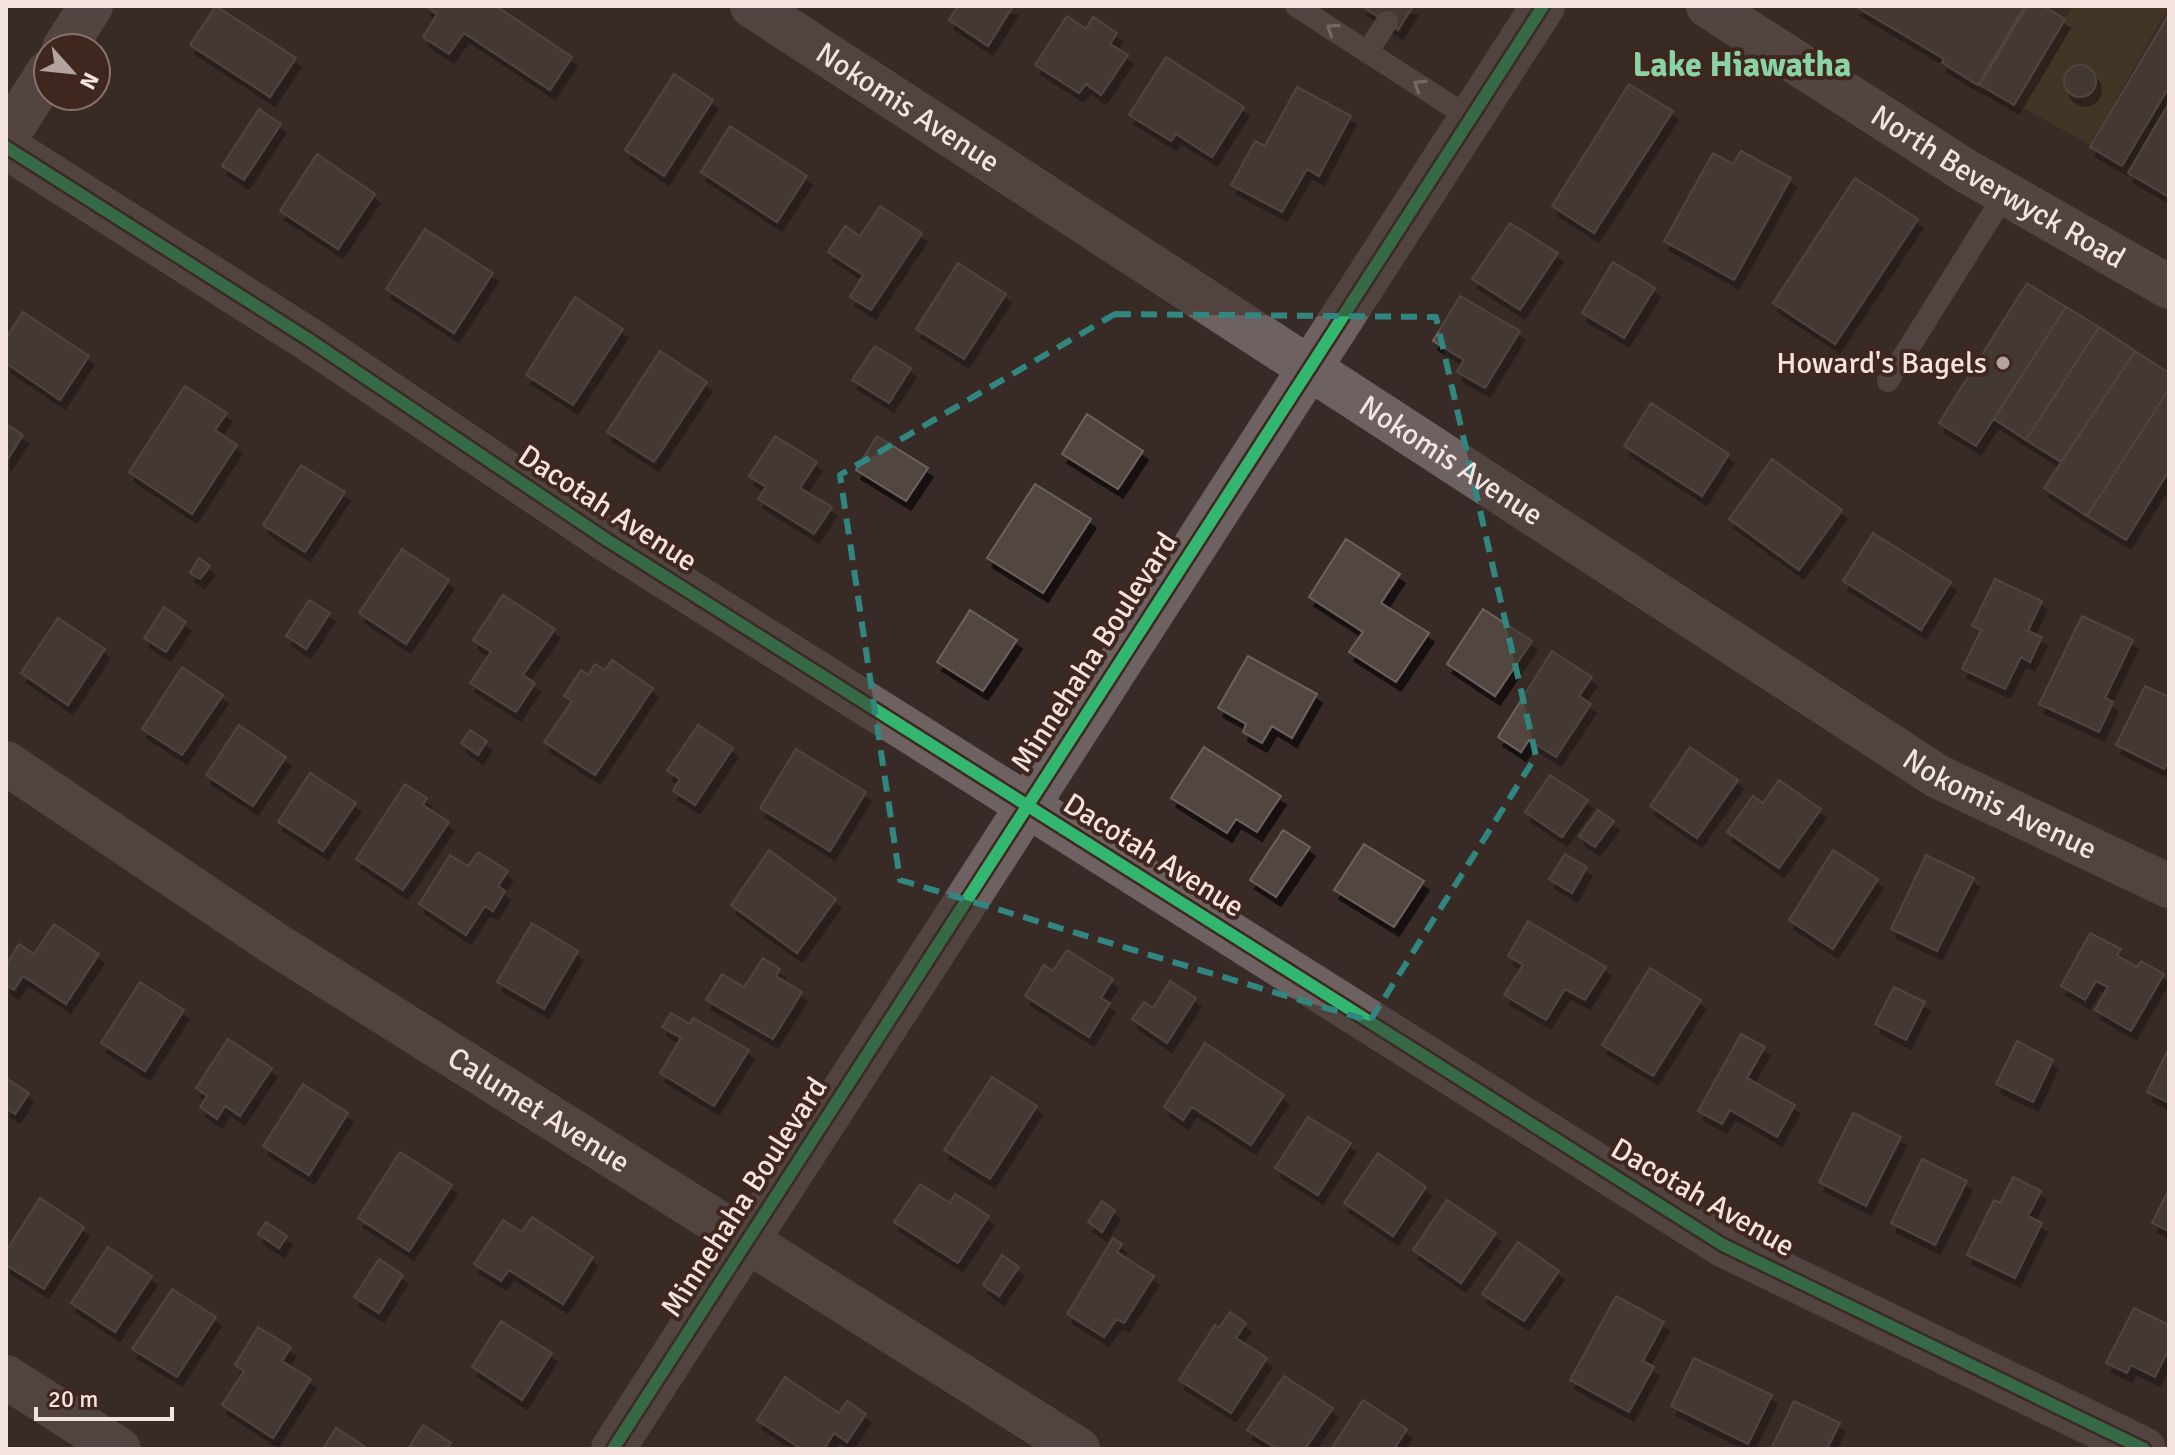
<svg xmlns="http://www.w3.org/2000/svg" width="2175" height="1455" font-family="Signika,sans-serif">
  <defs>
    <filter id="shadow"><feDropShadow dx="5" dy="9" stdDeviation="0" flood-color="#0009"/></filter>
  </defs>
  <rect width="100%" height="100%" fill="#382b27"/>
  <!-- green -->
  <path fill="#4e4127" d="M 2073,6 L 2169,6 L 2090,145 L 2017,104 Z"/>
  <!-- building -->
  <path fill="#514641" stroke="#6c625d" stroke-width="2" filter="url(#shadow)" d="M 216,6 L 296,58 L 270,97 L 190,45 Z
    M 426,6 L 496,6 L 572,57 L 550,90 L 464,33 L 449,54 L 423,37 L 437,14 Z
    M 958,6 L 1013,6 L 988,46 L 949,20 Z
    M 1362,6 L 1413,6 L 1398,30 Z
    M 1855,6 L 2025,6 L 1978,85 L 1942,63 L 1944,59 Z
    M 2027,6 L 2043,6 L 2065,19 L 2014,105 L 1980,85 Z
    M 2169,14 L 2169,87 L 2122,166 L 2090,147 Z
    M 1067,16 L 1086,29 L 1093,17 L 1117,33 L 1110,44 L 1128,55 L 1101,95 L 1086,84 L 1079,93 L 1035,65 Z
    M 1166,57 L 1244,107 L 1212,157 L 1176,134 L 1171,141 L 1129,115 Z
    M2064 81a16 16 0 1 1 32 0a16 16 0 1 1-32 0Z
    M 674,74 L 713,100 L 664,176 L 625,150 Z
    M 1629,84 L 1673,111 L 1594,233 L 1552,206 Z
    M 1297,87 L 1351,116 L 1319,176 L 1307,169 L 1282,212 L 1231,185 L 1255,141 L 1265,146 Z
    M 2169,103 L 2169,197 L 2128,173 Z
    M 259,109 L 281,124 L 244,180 L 222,166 Z
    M 730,126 L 807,176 L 777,222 L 701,172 Z
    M 1741,151 L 1791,178 L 1734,280 L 1664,241 L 1713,153 L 1733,164 Z
    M 317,154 L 375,194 L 338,249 L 280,211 Z
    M 1855,178 L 1918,219 L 1835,344 L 1773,303 Z
    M 880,206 L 922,233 L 871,310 L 850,297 L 863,275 L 828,252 L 845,226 L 860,236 Z
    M 1510,223 L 1558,253 L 1520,310 L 1472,279 Z
    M 425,229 L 493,273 L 454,333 L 386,289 Z
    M 1613,262 L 1655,288 L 1624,338 L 1582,313 Z
    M 958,263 L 1006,294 L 964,359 L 916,329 Z
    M 2027,283 L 2066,307 L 1976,446 L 1939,423 Z
    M 1460,296 L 1520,331 L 1485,388 L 1457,372 L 1464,360 L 1433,341 Z
    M 575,297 L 623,329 L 573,405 L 526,375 Z
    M 2066,307 L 2099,327 L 2026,440 L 1994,419 Z
    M 23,312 L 89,356 L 60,400 L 6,363 L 6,338 Z
    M 2099,327 L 2135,351 L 2061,462 L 2026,440 Z
    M 875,346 L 911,368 L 889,403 L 852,380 Z
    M 660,351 L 707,382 L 654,462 L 607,432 Z
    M 2135,351 L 2169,373 L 2169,389 L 2087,516 L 2044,488 Z
    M 185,386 L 227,413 L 215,430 L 237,445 L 192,514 L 129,472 Z
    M 2169,389 L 2169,471 L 2126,540 L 2087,516 Z
    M 1651,403 L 1729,454 L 1702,496 L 1624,446 Z
    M 1087,414 L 1143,451 L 1118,489 L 1062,454 Z
    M 6,424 L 23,435 L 6,462 Z
    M 775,436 L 817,462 L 800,488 L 832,507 L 814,534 L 758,499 L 766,487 L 749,476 Z
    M 877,436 L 928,468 L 906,501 L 856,470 Z
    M 1772,459 L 1842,510 L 1799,570 L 1729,519 Z
    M 301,465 L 345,492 L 305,552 L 263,525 Z
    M 1035,484 L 1091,519 L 1043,593 L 987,558 Z
    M 1873,533 L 1951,582 L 1921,630 L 1843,581 Z
    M 1346,539 L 1400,574 L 1381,603 L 1429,633 L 1396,682 L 1349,652 L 1363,632 L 1309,597 Z
    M 402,549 L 449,580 L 406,644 L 359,613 Z
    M 199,558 L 210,566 L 200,579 L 190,573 Z
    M 1995,579 L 2042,601 L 2028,631 L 2042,637 L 2030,662 L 2021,657 L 2005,689 L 1962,669 L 1981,630 L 1972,626 Z
    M 503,595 L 555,629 L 523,675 L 535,683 L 516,712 L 470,683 L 491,652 L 473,640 Z
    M 309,600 L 330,613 L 306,649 L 286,636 Z
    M 164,607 L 186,622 L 166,652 L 144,638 Z
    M 1483,609 L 1532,641 L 1495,696 L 1447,664 Z
    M 970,610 L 1017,640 L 983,691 L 937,662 Z
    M 2082,616 L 2133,640 L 2105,698 L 2113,702 L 2099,732 L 2039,704 Z
    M 58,618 L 105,649 L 68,705 L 21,673 Z
    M 1552,651 L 1592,677 L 1579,696 L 1591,704 L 1556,757 L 1529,740 L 1521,752 L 1498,737 Z
    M 1248,656 L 1317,694 L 1292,738 L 1272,726 L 1262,743 L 1243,732 L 1246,724 L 1218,708 Z
    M 612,660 L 653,688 L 595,775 L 544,742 L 572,701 L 564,696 L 581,670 L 588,675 L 595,664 L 605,670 Z
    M 182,667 L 223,695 L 182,755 L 142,729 Z
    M 2145,686 L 2169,697 L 2169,760 L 2164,769 L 2116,745 Z
    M 239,725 L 286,757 L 253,806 L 206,775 Z
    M 698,725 L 733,748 L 695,805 L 673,791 L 680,779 L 667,771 Z
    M 470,730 L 487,741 L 478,755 L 461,743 Z
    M 1204,747 L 1281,796 L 1257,832 L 1236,819 L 1227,833 L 1171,798 Z
    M 1690,747 L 1738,780 L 1697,838 L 1650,806 Z
    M 796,749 L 866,792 L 830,851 L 760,808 Z
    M 310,773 L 356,803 L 323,851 L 278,822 Z
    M 1550,775 L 1588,800 L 1562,837 L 1525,812 Z
    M 1779,780 L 1821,809 L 1779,868 L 1727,832 L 1753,796 L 1763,803 Z
    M 405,784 L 427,798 L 423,805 L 449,822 L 403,890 L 356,859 Z
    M 1598,810 L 1614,821 L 1595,847 L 1579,836 Z
    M 1283,830 L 1310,847 L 1276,897 L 1250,880 Z
    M 1364,844 L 1424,881 L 1394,927 L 1334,890 Z
    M 769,850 L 836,899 L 797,953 L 731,905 Z
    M 1833,850 L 1878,879 L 1833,949 L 1789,920 Z
    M 478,852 L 508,871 L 498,886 L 505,891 L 493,911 L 485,906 L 466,935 L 419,904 L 450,855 L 468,866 Z
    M 1565,854 L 1587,867 L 1572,893 L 1549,879 Z
    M 1926,855 L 1974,878 L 1937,951 L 1891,929 Z
    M 1528,921 L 1606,967 L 1585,1000 L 1565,989 L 1546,1020 L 1504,995 L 1523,965 L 1508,956 Z
    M 532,923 L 578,951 L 544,1009 L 497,982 Z
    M 54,924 L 99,954 L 66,1004 L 23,976 L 14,990 L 6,985 L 6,965 L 19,944 L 34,954 Z
    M 2090,933 L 2121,949 L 2117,955 L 2137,967 L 2141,961 L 2164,974 L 2131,1031 L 2095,1010 L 2108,987 L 2096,981 L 2085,1000 L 2061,986 Z
    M 1067,950 L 1113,979 L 1101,998 L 1110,1003 L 1089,1037 L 1025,996 L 1044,965 L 1053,971 Z
    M 763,958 L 780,969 L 776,976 L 802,992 L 773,1039 L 706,1000 L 722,974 L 744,987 Z
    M 1650,968 L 1701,1000 L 1653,1076 L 1602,1045 Z
    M 1170,981 L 1196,998 L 1167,1043 L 1132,1019 L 1144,1002 L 1153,1008 Z
    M 140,982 L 184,1010 L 145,1071 L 101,1043 Z
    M 1894,987 L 1925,1002 L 1906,1040 L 1875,1024 Z
    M 671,1013 L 690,1024 L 693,1018 L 749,1050 L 714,1106 L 660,1073 L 681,1038 L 662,1027 Z
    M 1741,1034 L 1765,1047 L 1747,1078 L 1795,1105 L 1777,1137 L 1730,1110 L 1722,1124 L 1698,1111 Z
    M 228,1039 L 272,1068 L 240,1116 L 225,1106 L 217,1119 L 200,1107 L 207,1096 L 196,1088 Z
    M 2017,1041 L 2053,1060 L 2033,1102 L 1996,1084 Z
    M 1205,1043 L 1284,1095 L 1251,1145 L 1192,1107 L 1183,1120 L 1164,1107 Z
    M 2169,1048 L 2169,1103 L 2147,1092 Z
    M 992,1077 L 1037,1106 L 990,1179 L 944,1150 Z
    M 6,1078 L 29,1093 L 15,1114 L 6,1108 Z
    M 303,1084 L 348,1113 L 309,1175 L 263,1146 Z
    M 1853,1113 L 1901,1137 L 1866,1206 L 1819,1182 Z
    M 1308,1117 L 1351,1143 L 1318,1195 L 1275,1168 Z
    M 400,1152 L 452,1185 L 409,1251 L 358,1218 Z
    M 1378,1153 L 1426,1187 L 1393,1236 L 1344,1203 Z
    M 1922,1159 L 1967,1181 L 1935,1245 L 1891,1223 Z
    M 2013,1177 L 2041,1191 L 2028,1216 L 2042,1223 L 2015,1278 L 1967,1255 L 1994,1200 L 2000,1203 Z
    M 920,1184 L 950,1203 L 955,1194 L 989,1216 L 958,1263 L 894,1222 Z
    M 2169,1189 L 2169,1231 L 2152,1223 Z
    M 40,1198 L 84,1227 L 44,1289 L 6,1265 L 6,1251 Z
    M 1447,1200 L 1496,1233 L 1461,1283 L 1413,1250 Z
    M 1102,1201 L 1115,1210 L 1102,1232 L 1088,1222 Z
    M 532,1217 L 593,1257 L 563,1304 L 509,1270 L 501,1281 L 474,1264 L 503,1220 L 522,1232 Z
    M 266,1222 L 287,1236 L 279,1248 L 258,1234 Z
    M 1113,1238 L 1122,1244 L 1117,1252 L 1154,1276 L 1124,1323 L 1117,1319 L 1104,1337 L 1067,1314 Z
    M 1518,1242 L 1559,1271 L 1524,1321 L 1482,1294 Z
    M 108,1247 L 152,1276 L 115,1332 L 71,1303 Z
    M 1002,1255 L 1019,1267 L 999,1296 L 983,1285 Z
    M 379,1259 L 403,1275 L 379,1313 L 354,1297 Z
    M 172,1289 L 216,1317 L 177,1377 L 132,1349 Z
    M 1616,1296 L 1664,1322 L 1643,1361 L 1654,1367 L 1629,1412 L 1570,1380 Z
    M 2134,1308 L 2169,1325 L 2169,1349 L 2155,1377 L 2131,1365 L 2127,1373 L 2106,1363 Z
    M 1230,1312 L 1246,1323 L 1236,1338 L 1267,1358 L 1231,1413 L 1179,1380 L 1215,1325 L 1219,1328 Z
    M 501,1321 L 552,1353 L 522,1400 L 472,1367 Z
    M 258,1327 L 291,1347 L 282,1361 L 311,1379 L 273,1438 L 222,1405 L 244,1371 L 235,1365 Z
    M 1694,1358 L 1772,1395 L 1748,1444 L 1671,1406 Z
    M 1284,1376 L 1333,1408 L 1305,1449 L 1277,1449 L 1247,1430 Z
    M 785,1377 L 839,1413 L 847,1401 L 866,1414 L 847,1442 L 834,1433 L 824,1449 L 801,1449 L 757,1420 Z
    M 1363,1400 L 1407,1429 L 1394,1449 L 1331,1449 Z
    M 1794,1401 L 1840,1423 L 1827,1449 L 1771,1449 Z
    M 423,1425 L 451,1443 L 447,1449 L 408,1449 Z
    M 336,1428 L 364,1446 L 361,1449 L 323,1449 Z"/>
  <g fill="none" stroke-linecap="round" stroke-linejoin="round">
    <!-- lane -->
    <path stroke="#6e6161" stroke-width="22" d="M 1296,6 L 1470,118
      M 1367,52 L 1387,22
      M 1888,381 L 2005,194"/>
    <!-- street -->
    <g stroke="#6e6161" stroke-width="44">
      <path id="s1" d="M 752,6 L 1937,776 L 2169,886"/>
      <path d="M 6,147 L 308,339 L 607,540 L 1723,1245 L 2144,1449"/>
      <path id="s2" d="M 6,763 L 275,944 L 1078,1449"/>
      <path d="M 6,1377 L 119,1449"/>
      <path d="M 613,1449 L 1543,6"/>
    </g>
    <!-- secondary -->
    <g stroke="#726262" stroke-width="44">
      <path id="s3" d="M 1708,6 L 1966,171 L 2169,287"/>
      <path d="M 64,48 L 91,6"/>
      <path d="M 6,138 L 48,72"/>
    </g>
    <defs>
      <path id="cycleway" d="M 6,147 L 308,339 L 607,540 L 1723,1245 L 2144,1449
        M 613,1449 L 1543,6"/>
    </defs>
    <!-- cycleway casing -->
    <use href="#cycleway" stroke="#3f2720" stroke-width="17"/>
    <!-- cycleway -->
    <use href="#cycleway" stroke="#33b770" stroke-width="12"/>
  </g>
  <!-- one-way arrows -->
  <defs><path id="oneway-chevron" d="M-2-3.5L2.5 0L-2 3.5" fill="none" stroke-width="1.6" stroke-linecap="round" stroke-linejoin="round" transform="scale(2)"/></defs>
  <g stroke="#beafac">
    <use href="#oneway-chevron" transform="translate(1332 29) rotate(-147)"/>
    <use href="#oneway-chevron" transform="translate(1419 85) rotate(-147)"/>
  </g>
  <!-- marked area -->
  <path d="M0 0H2175V1455H0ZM 1115,314 L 1436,317 L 1536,756 L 1370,1021 L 900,880 L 840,475 Z" fill="#382b27" fill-opacity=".55" fill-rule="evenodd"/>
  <path fill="none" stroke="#31867f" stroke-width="6" stroke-dasharray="16 10" stroke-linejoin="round" d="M 1115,314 L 1436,317 L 1536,756 L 1370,1021 L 900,880 L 840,475 Z"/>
  <!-- markers -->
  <circle fill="#b2a39e" stroke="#3f2720" stroke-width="3" cx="2003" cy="363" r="8"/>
  <g text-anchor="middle" stroke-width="8" stroke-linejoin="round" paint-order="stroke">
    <!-- street labels -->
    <g font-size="30" fill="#f4e3de" stroke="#3f2720">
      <text dy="10" stroke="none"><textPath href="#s1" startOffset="186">Nokomis Avenue</textPath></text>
      <text dy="10" stroke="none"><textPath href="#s3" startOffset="342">North Beverwyck Road</textPath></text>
      <text dy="10" stroke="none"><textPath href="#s1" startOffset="834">Nokomis Avenue</textPath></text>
      <text transform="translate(608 508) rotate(33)" y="10">Dacotah Avenue</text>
      <text transform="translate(1094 652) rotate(-57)" y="10">Minnehaha Boulevard</text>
      <text dy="10" stroke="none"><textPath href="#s1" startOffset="1482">Nokomis Avenue</textPath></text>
      <text transform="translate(1154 855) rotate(32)" y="10">Dacotah Avenue</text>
      <text dy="10" stroke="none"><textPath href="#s2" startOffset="636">Calumet Avenue</textPath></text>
      <text transform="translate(744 1197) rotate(-57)" y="10">Minnehaha Boulevard</text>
      <text transform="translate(1703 1197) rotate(30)" y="10">Dacotah Avenue</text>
    </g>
    <!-- poi labels -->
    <g font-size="30" fill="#f4e3de" stroke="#3f2720" text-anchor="end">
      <text x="1987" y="373">Howard's Bagels</text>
    </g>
    <!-- quarter labels -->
    <g font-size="34" font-weight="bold" fill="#8bd3a2" stroke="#3f2720">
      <text x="1742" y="76">Lake Hiawatha</text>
    </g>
  </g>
  <!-- border -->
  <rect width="2175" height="1455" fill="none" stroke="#f4e3de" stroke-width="16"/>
  <!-- north arrow -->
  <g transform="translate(72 72) rotate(117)"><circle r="38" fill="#3f2720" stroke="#87726c" stroke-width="2"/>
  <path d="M0-6L14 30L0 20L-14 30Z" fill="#b2a39e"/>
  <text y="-12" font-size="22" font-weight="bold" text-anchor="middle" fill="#f4e3de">N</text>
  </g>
  <!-- scale -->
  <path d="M36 1407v12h136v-12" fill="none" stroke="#f4e3de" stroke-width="4"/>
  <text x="48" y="1407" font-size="24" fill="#f4e3de" stroke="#3f2720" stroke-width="6" paint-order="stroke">20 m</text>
</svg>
